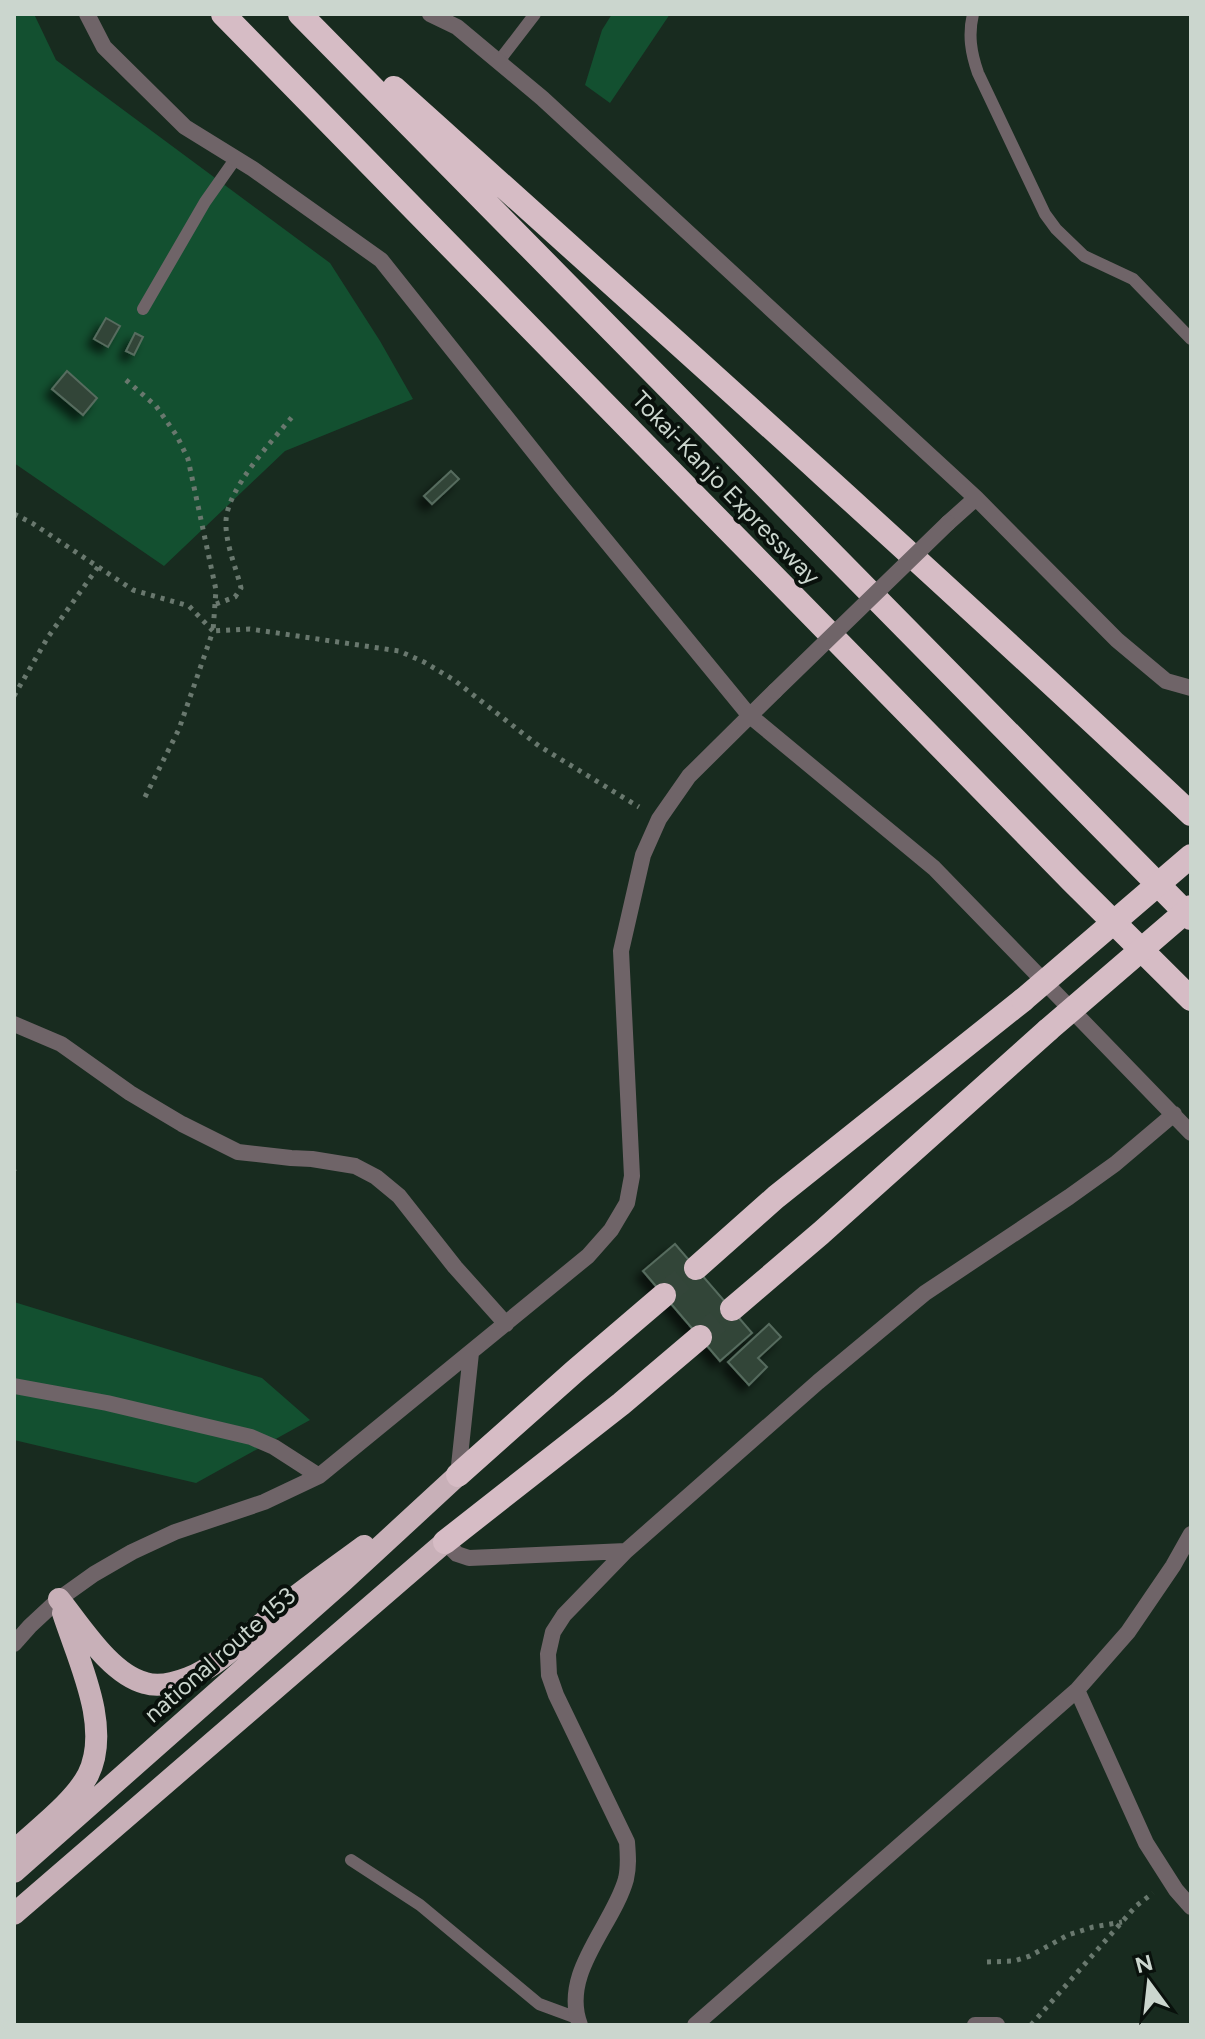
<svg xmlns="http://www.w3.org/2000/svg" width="1205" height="2039" font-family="Figtree,sans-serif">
  <defs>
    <filter id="shadow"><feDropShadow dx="-7" dy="7" stdDeviation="4" flood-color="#0009"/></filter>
  </defs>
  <rect width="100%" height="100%" fill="#182b1f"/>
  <!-- green -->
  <path fill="#135030" d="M 14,14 L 34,14 L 56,60 L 330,263 L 380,341 L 413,399 L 285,451 L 164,566 L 14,463 Z
    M 612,14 L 670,14 L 610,103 L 585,85 L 602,30 Z
    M 14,1302 L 262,1378 L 310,1420 L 196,1483 L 14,1440 Z"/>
  <!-- building -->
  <path fill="#324539" stroke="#576c5e" stroke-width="2" filter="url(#shadow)" d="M 106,318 L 120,326 L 108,347 L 94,339 Z
    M 135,333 L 143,337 L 134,355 L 126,351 Z
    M 67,371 L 97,398 L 83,415 L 52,389 Z
    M 451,471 L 459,479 L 432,504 L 424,496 Z
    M 675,1244 L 752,1333 L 720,1361 L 643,1271 Z
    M 769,1324 L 781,1337 L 758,1358 L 767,1367 L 749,1385 L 728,1362 Z"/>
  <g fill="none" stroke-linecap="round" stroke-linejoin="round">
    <!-- motorway-tunnel -->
    <path stroke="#334539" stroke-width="24" stroke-dasharray="24 12" stroke-linecap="butt" d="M 664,1295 L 696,1268
      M 700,1337 L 732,1309"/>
    <!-- path -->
    <path stroke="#69786e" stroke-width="5" stroke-dasharray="4 6" stroke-linecap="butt" d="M 126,380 L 156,406 L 177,436 L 188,459 L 216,590 L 213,631 L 250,629 L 399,651 L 424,662 L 454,680 L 539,746 L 639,807
      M 14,514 L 32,523 L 133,590 L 189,606 L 213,631 L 179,729 L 144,799
      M 216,604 L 235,597 L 241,588 C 236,567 225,543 226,521 C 227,489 272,441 292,417
      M 14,696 L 48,637 L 98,567
      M 14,1171 L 15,1172
      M 987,1962 L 1014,1961 L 1030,1956 L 1068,1935 L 1093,1927 L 1122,1922
      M 1031,2025 L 1136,1906 L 1153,1893"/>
    <!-- service -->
    <path stroke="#6f6468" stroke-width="12" d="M 973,14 C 968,35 971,53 978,73 L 1045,214 L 1056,229 L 1084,256 L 1133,279 L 1191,339
      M 499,61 L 535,14
      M 143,309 L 205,202 L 236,158
      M 351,1860 L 420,1905 L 539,2004 L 577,2018"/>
    <!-- minor -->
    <path stroke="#6f6468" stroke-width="16" d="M 87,14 L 104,47 L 185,127 L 253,169 L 381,260 L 561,486 L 749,715 L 934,868 L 1191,1133
      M 430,14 L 457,27 L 542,98 L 976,498
      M 948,523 L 976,498 L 1117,640 L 1166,681 L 1191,688
      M 14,1024 L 61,1044 L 130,1093 L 182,1124 L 238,1152 L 291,1158 L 312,1159 L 355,1166 L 376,1177 L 399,1196 L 455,1267 L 506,1324
      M 14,1386 L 107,1403 L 251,1437 L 274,1447 L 319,1476
      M 458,1475 L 471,1353
      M 445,1542 L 457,1554 L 469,1558 L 626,1551
      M 14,1644 L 30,1626 L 59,1599 L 94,1574 L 132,1552 L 175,1532 L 264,1502 L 319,1476 L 588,1256 L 611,1230 L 627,1203 L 632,1176 L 621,951 L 643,855 L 659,819 L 689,776 L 775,691
      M 1077,1690 L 1146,1843 L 1176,1890 L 1191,1907
      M 580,2025 C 560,1973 613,1926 626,1879 C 629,1866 628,1855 627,1842 L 556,1695 L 549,1675 L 548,1654 L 553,1632 L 564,1615 L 626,1551 L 818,1382 L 925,1293 L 1069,1197 L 1115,1164 L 1174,1114
      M 695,2025 L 1077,1690 L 1128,1632 L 1173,1566 L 1191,1534
      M 975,2025 L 997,2025"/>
    <!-- trunk -->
    <path stroke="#c8b0b8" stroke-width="22" d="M 59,1599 C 81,1626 110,1674 145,1683 C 158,1687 175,1683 188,1678 C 217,1667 247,1636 271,1616 C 301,1591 333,1569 364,1546
      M 14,1851 C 37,1829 73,1803 88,1775 C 112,1727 78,1660 63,1613
      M 14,1872 L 342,1582 L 458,1475
      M 14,1914 L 445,1542"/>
    <!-- motorway -->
    <path stroke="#d6bcc5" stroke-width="24" d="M 223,14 L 1072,881 L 1191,999
      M 300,14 L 1191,918
      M 394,88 C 661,328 929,568 1191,814
      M 696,1268 L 776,1197 L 1023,1000
      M 732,1309 L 821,1233 L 1048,1030
      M 458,1475 L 575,1371 L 664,1295
      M 445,1542 L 621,1404 L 700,1337"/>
    <!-- minor-bridge -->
    <path stroke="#6f6468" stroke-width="16" d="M 775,691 L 948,523"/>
    <!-- motorway-bridge -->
    <path stroke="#d6bcc5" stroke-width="24" d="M 1023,1000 L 1191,856
      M 1048,1030 L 1191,907"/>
  </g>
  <g text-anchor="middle" stroke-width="8" stroke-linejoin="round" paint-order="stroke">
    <!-- street labels -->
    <g font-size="24" fill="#cbd6ce" stroke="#09110c">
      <text transform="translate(726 488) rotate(46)" y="8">Tokai-Kanjo Expressway</text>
      <text transform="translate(220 1655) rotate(-41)" y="8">national route 153</text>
    </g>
  </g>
  <!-- border -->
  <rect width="1205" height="2039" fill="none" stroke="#cbd6ce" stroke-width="32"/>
  <!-- north arrow -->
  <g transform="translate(1149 1983) rotate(345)" stroke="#09110c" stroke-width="6" paint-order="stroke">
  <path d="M0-6L14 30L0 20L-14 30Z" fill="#cbd6ce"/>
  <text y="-12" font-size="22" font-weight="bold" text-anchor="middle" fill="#cbd6ce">N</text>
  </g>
</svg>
